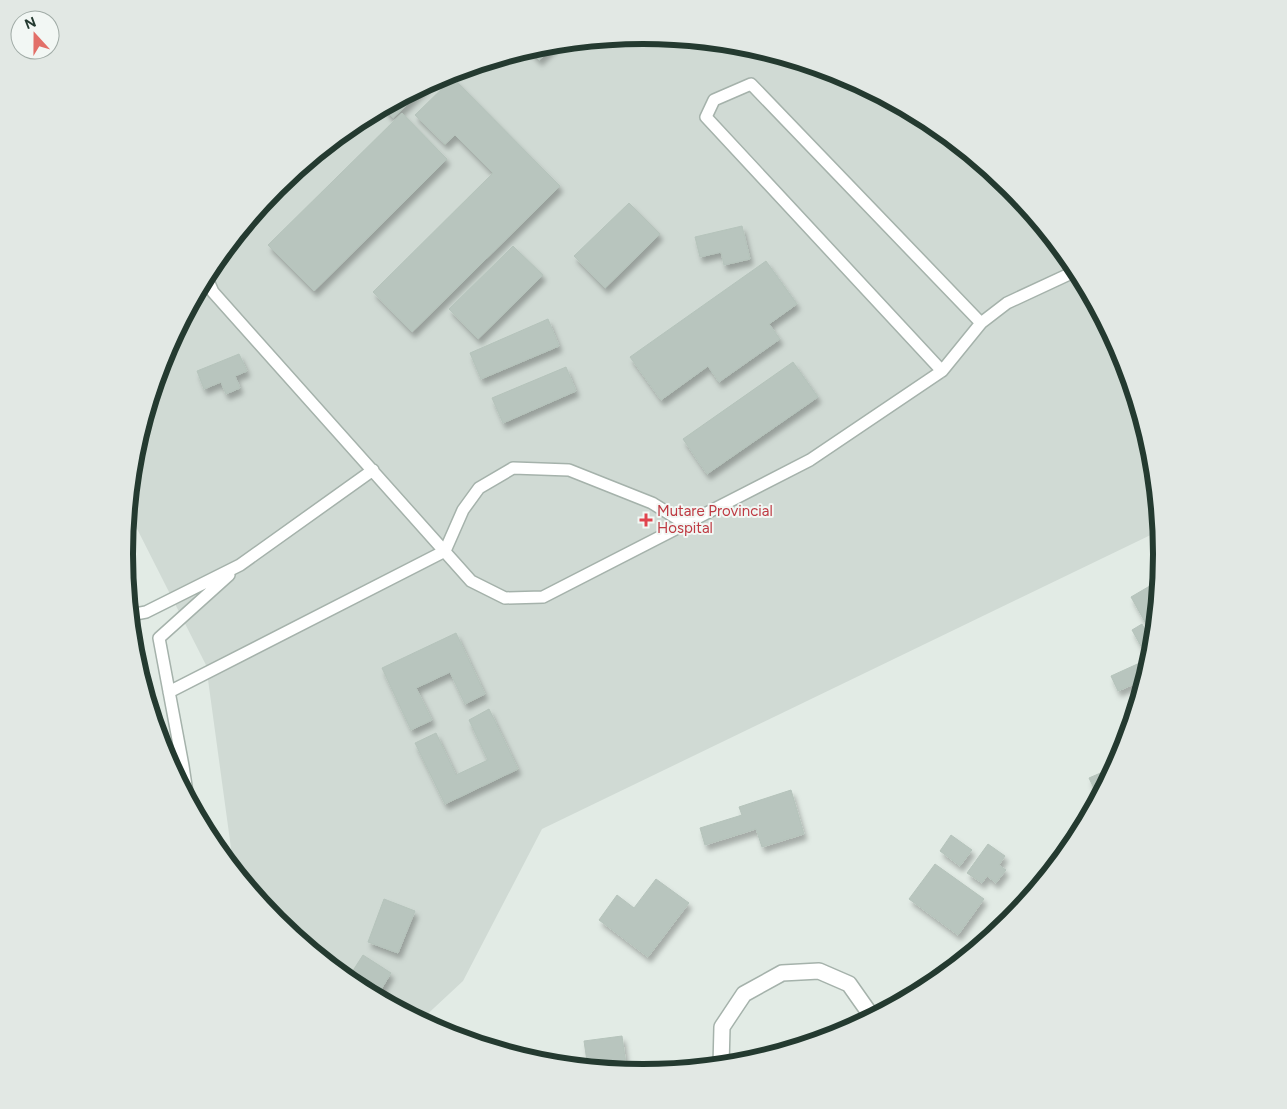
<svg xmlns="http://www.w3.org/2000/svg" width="1287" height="1109" font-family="Figtree,sans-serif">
  <defs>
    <filter id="shadow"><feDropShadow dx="3" dy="5.5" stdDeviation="2.5" flood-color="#0004"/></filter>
  </defs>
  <rect width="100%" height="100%" fill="#e2ebe5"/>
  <!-- built -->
  <path fill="#d0dad4" d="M 644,35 L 745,45 L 843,75 L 932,123 L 1011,187 L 1076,266 L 1124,356 L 1153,453 L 1161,530 L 542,829 L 463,981 L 420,1021 L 355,986 L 276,922 L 234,870 L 206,665 L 128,511 L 134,453 L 164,355 L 212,266 L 276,187 L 355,122 L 445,74 L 542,45 Z"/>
  <!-- building -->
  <path fill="#b8c5be" stroke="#b5c3bb" filter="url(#shadow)" d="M 556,44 L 539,60 L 528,49 L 542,45 Z
    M 453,78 L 560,186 L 412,332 L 373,292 L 493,173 L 455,135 L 445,144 L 415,115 Z
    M 429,83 L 393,118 L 383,107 Z
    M 402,113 L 447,159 L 314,291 L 268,245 Z
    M 629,203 L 660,234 L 605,288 L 574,256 Z
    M 742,226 L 750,259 L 724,265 L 721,252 L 700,257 L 695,237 Z
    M 513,246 L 543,275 L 478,339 L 449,309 Z
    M 766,261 L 797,304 L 769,324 L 780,339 L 719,382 L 708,366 L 661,400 L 630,357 Z
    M 548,319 L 559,346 L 481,379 L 470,353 Z
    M 239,354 L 247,371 L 235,376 L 240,388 L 226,394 L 221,382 L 204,389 L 197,371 Z
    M 793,362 L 818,397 L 707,474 L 683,439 Z
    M 566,367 L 576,391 L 503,423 L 492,398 Z
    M 1160,580 L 1155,640 L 1131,597 Z
    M 1142,624 L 1152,642 L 1142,648 L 1132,630 Z
    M 456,633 L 485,694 L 465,704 L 450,672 L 416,688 L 432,720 L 411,730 L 382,668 Z
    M 1144,661 L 1148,671 L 1146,679 L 1118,691 L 1111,676 Z
    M 489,709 L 518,769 L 445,804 L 415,743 L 436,733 L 456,775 L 488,760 L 469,720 Z
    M 1112,768 L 1114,772 L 1099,799 L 1089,778 Z
    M 791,790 L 804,834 L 762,847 L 756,829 L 705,845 L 700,828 L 742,815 L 739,807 Z
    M 951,835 L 972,850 L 960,866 L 940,851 Z
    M 988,844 L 1005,856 L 999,865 L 1006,870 L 996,883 L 987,876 L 982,883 L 967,873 Z
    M 935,864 L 984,899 L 958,935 L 909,899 Z
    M 656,879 L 689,903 L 648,957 L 599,920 L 617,895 L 634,908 Z
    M 384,899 L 415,911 L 398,953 L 368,942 Z
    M 363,955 L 391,973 L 376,998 L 355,986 L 347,980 Z
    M 622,1036 L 627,1072 L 588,1068 L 584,1041 Z"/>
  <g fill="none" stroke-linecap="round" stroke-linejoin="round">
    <defs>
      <path id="lane" d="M 206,276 L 213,292 L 471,581 L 505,598 L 543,597 L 810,460 L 942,371 L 981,323 L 1007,303 L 1078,270
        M 942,371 L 706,117 L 714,100 L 751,84 L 981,323
        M 130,615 L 146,612 L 240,565 L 373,470
        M 169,692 L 445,551 L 463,510 L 479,488 L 513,468 L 569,470 L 652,503 L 686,524
        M 188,799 L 183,766 L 159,638 L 229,575"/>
      <path id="street" d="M 721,1066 L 722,1027 L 744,994 L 782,973 L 819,971 L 849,984 L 868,1011 L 871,1019"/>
    </defs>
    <!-- lane casing -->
    <use href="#lane" stroke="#a5b2ab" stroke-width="14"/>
    <!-- street casing -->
    <use href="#street" stroke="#a5b2ab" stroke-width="18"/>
    <!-- lane -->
    <use href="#lane" stroke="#fff" stroke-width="11"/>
    <!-- street -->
    <use href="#street" stroke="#fff" stroke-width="15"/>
  </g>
  <!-- markers -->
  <path fill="#e0444e" stroke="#f2f7f4" stroke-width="2" d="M643.5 512.5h5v5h5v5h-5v5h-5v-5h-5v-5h5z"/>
  <g text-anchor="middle" stroke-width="4" stroke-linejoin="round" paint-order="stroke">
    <!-- health labels -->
    <g font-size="15" fill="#be3a42" stroke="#f2f7f4" text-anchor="start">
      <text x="657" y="516">Mutare Provincial<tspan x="657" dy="17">Hospital</tspan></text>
    </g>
  </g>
  <!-- crop -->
  <path d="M0 0H1287V1109H0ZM133 554a510 510 0 1 1 1020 0a510 510 0 1 1-1020 0Z" fill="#e2e8e4" fill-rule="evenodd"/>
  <path fill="none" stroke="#243a30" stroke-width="6" d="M133 554a510 510 0 1 1 1020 0a510 510 0 1 1-1020 0Z"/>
  <!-- north arrow -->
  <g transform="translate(35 35) rotate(339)"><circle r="24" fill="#f2f7f4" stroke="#a0aba6"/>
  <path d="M0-4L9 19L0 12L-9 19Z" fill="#e26f68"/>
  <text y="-8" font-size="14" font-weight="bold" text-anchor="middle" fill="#243a30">N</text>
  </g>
</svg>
